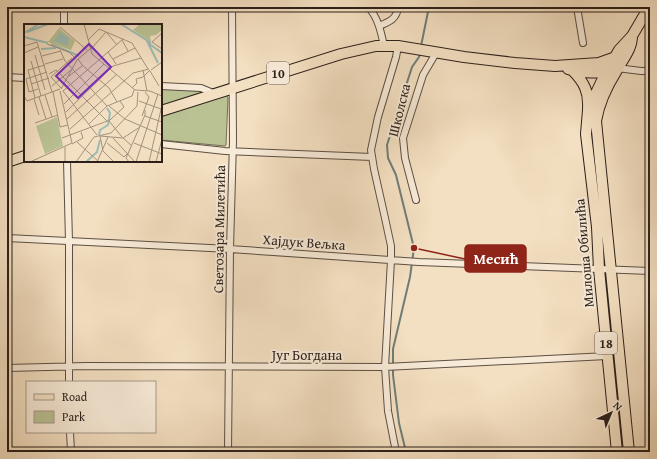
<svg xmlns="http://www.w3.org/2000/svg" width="657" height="459" font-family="'Gentium Book Plus',serif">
  <rect width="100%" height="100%" fill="#f3dfc1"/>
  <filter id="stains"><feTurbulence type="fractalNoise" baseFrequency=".005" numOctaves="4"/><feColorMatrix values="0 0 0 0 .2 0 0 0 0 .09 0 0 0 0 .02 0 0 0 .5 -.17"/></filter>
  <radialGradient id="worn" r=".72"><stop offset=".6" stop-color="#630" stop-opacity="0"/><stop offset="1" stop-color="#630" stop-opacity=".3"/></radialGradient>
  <!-- green -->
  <path fill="#bac294" stroke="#727056" d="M 161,88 L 201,91 L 202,92 L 201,94 L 161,106 Z
    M 226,94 L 228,98 L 226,145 L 225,146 L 161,140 L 161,115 Z"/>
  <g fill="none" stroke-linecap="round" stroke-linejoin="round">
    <!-- stream -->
    <path stroke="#6e7d77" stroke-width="2" d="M 421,46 L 429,7
      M 406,452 L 399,423 L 393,375 L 393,349 L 410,277 L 414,248 L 396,175 L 388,158 L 387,145 L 412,67 L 419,57 L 420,53"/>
    <defs>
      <path id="street" d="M 64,7 L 64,25
        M 368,7 C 378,17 381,32 384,46
        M 577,7 L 583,43
        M 379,26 C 389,22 397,19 398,7
        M 617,68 L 641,71 L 650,71
        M 7,77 L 25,78
        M 161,86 L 201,88 L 213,93
        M 161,144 L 225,151 L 372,157
        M 67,161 L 69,242 L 69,382
        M 416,200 L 405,158 L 403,138 L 423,75 L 436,53
        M 7,238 L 230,249 L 419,262 L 650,271
        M 7,368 L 86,366 L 385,367 L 607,356
        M 70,432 L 71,452
        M 228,452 L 230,249 L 233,141 L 232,7
        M 396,452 L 388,411 L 385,367 L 391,260 L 391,246 L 385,218 L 374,169 L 371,150 L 378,117 L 396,57 L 398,46"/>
      <path id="primary" d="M 568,69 C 581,73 599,74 612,70
        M 573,71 C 584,82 589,92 588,108
        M 161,111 L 341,54 L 376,46 L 398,46 L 464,57 L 515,63 L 555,66 L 599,63 L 613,58
        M 7,162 L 25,156
        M 617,452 L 599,269 L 597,227 L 586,134 L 588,110 L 606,72 L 619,50 L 632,36 L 649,7
        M 629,452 L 596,121 C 599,102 607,86 617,70 C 623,59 632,49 632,36"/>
    </defs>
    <!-- street casing -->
    <use href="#street" stroke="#5d4f43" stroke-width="8"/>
    <!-- primary casing -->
    <use href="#primary" stroke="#2b1f19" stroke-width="12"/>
    <!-- street -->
    <use href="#street" stroke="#f7ead7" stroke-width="6"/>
    <!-- primary -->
    <use href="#primary" stroke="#f3dfc1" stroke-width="10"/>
  </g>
  <g text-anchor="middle" stroke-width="4" stroke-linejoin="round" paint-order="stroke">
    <!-- shield labels -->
    <g fill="#f7ead7" stroke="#685c52" stroke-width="1">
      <rect x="267" y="62" width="22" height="22" rx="3"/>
      <rect x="595" y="332" width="22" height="22" rx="3"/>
    </g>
    <g font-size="13" font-weight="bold" fill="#2b1f19">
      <text x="278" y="78">10</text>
      <text x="606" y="348">18</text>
    </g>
    <!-- street labels -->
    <g font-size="14" fill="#2b1f19" stroke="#f7ead7">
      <text transform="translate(399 110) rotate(-76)" y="5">Школска</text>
      <text transform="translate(219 229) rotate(-89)" y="5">Светозара Милетића</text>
      <text transform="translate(304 242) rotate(4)" y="5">Хајдук Вељка</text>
      <text transform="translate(584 253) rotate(-95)" y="5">Милоша Обилића</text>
      <text x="307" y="360">Југ Богдана</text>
    </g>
  </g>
  <!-- overview -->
  <g transform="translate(24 24)">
    <rect width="138" height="138" fill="#f3dfc1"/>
    <path d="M 116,0 L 138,0 L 138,6 L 132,11 L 126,12 L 127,18 L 109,6 ZM 35,4 L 51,17 L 47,26 L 24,18 ZM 33,93 L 39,122 L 21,130 L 12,102 Z" fill="#bac294"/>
    <path d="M 36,8 L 45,14 L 44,22 L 30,17 Z" fill="#9bbcb6"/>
    <path fill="none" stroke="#9bbcb6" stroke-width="2" d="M 97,0 L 127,19M 3,8 L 24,0M 0,9 L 15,0M 0,13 L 24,19M 123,17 L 134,39M 124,19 L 138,29M 27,20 L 55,32M 17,25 L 32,24M 75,111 L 76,106 L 84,101 L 86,89 L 83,84M 62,138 L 73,128 L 76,116"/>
    <path fill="none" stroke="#a3927e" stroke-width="1" d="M 60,0 L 68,30 L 111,66 L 126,67 L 138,72M 36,3 L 63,26M 83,9 L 93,21M 138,9 L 128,18 L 138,25M 64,16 L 75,5 L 108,19 L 124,45M 98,16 L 104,27M 23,20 L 45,28 L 52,35M 0,22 L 13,18 L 28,68M 67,25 L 82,8M 36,26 L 41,37 L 83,82M 84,28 L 92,40M 0,29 L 14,23M 11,31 L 21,66M 18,32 L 37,27M 54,35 L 58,41 L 85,64 L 93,78M 89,35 L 111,24M 7,37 L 17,72M 21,40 L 39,35M 119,46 L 123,67M 127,46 L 138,38M 126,47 L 135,62M 25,50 L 32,46 L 83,97M 45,52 L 58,42M 27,53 L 48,34M 27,53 L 37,64M 7,60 L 25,54M 28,62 L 47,46M 108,64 L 113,59 L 112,55 L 119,53 L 126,46M 14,65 L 5,68 L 2,55 L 23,48M 37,65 L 53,36 L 66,25M 39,67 L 99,15M 39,67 L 73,111M 29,68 L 36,103 L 44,101M 21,71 L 28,93M 0,72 L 3,77 L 36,65M 15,73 L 22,95M 11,74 L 4,46 L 21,41M 10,75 L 15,91M 115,77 L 137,85M 40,80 L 80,40M 85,82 L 101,95M 42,88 L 89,42 L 117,34M 118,92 L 125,73 L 121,68M 121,92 L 138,98M 43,95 L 92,51M 101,95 L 138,111M 85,97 L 98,113M 11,99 L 34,91M 65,100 L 83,82 L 108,72 L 110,66M 46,105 L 109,49 L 125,45M 76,112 L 99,114 L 116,103M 76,112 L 79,127 L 90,138M 38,114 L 86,96 L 100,83 L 96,77M 89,114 L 111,138M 99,114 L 108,122M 53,118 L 75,138M 83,119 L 100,133 L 104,129M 110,119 L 138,130M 48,120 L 59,114 L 57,108M 41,123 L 41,138M 6,138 L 48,119 L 36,67M 52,138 L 70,113 L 87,109 L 113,82 L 114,68M 73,138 L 84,113M 105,138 L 102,134 L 121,91 L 121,86M 112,138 L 134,70M 125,138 L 138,81M 132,138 L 138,115"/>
    <path fill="#7b2cbf" fill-opacity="0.15" stroke="#7b2cbf" stroke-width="2" d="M 65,20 L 87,43 L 54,74 L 32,52 Z"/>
    <rect width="138" height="138" fill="none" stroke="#2b1f19" stroke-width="2"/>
  </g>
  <!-- callouts -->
  <path fill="none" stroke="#8f2418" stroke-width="1.5" d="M414 248L465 259"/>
  <circle fill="#8f2418" stroke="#f7ead7" stroke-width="1.5" cx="414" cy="248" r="4"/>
  <rect fill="#8f2418" stroke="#8f2418" stroke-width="1.5" x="465" y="245" width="61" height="27" rx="4"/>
  <g font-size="15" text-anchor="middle" font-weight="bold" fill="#fff">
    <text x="496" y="264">Месић</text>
  </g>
  <!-- margin -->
  <rect width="657" height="459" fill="none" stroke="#f3dfc1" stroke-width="24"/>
  <rect x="8" y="8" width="641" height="443" fill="none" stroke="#2b1f19" stroke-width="2"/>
  <rect x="12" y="12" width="633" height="435" fill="none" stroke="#2b1f19"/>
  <!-- legend -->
  <rect x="26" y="381" width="130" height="52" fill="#f7ead7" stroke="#a5998b"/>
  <rect x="34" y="394" width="20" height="6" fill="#f3dfc1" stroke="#a5998b"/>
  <text x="62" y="401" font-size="12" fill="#2b1f19">Road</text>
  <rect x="34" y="411" width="20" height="12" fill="#bac294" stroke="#a5998b"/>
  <text x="62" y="421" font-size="12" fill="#2b1f19">Park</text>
  <!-- north arrow -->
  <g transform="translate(611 413) rotate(44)" stroke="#f7ead7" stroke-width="3" paint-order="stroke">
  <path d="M0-3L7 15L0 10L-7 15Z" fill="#2b1f19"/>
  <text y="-6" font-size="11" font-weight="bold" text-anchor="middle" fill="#2b1f19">N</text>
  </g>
  <rect width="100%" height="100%" filter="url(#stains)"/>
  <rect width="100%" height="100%" fill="url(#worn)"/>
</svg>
